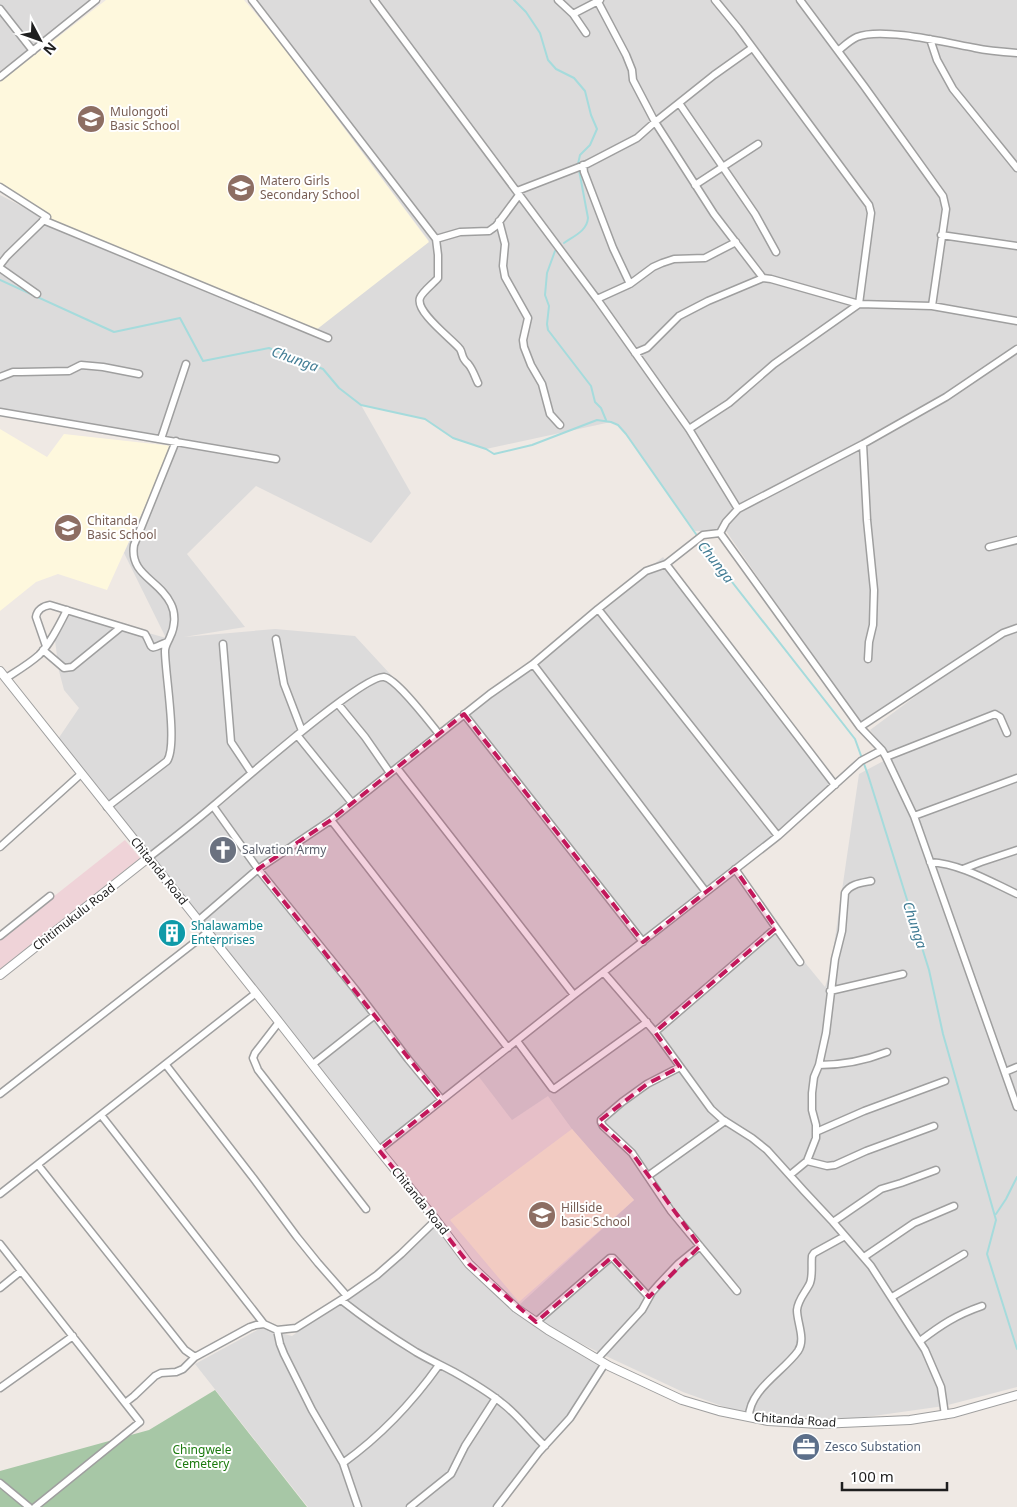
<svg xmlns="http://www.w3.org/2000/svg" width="1017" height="1507" font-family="'Noto Sans',sans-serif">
  <rect width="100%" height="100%" fill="#efe9e4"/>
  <!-- residential -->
  <path fill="#dcdbdb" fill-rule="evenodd" d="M 0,0 L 91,0 L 0,71 Z
    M 248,0 L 1017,0 L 1017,1387 L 944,1406 L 859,1418 L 816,1418 L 733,1410 L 683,1392 L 606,1356 L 568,1337 L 517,1307 L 634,1200 L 572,1129 L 548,1096 L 512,1120 L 476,1073 L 380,1149 L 56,742 L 79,708 L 64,690 L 59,671 L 54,633 L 68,610 L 166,638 L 124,553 L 172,446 L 181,442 L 0,411 L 0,195 L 50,221 L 429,241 ZM 361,405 L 425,419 L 454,439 L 486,449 L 611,422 L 618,425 L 626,434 L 695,531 L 726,531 L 860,726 L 994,638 L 870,730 L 891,757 L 859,774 L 830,972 L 825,987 L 802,959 L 735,869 L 836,782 L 663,557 L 440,734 L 391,675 L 355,636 L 275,629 L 184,637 L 245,627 L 187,554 L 256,486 L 371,543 L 411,493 Z
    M 435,1224 L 516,1308 L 609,1366 L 561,1425 L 510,1485 L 493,1507 L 308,1507 L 195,1364 L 261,1328 L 292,1336 L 402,1256 Z"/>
  <!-- commercial -->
  <path fill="#efd3d8" d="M 125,840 L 140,858 L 0,969 L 0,939 Z"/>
  <!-- education -->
  <path fill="#fef8dd" d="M 106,0 L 244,0 L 279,41 L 429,242 L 316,330 L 50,221 L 37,206 L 0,183 L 0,82 Z
    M 0,429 L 47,457 L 64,434 L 172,446 L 107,590 L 58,574 L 36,582 L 0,611 Z
    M 572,1129 L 634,1200 L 519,1302 L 450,1220 Z"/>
  <!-- cemetery -->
  <path fill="#a7c7a6" d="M 215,1390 L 307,1507 L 0,1507 L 0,1471 L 149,1430 Z"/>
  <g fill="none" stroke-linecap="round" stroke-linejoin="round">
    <!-- stream -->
    <path stroke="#a5dbdc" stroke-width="2" d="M 514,0 L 526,12 L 540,33 L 548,60 L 556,69 L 574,78 L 585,91 L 591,115 L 597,129 L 590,145 L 580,155 L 578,164
      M 564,243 C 574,236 587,231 588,218 L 579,170
      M 555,251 L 547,273 L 545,295 L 549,306 L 547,324 L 548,330 L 591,386 L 595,402 L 601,408 L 606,420
      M 0,280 L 114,332 L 180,318 L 203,361 L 269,348 L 323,369 L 339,388 L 361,405 L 425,419 L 453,438 L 486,449 L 494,454 L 532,445 L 597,420 L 611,422 L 618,425 L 626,434 L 698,537
      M 700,541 L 855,739 L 868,775 L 929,970 L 943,1034 L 996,1220 L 987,1254 L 1017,1349
      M 996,1214 L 1006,1199 L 1017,1177"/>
    <defs>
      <path id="minor" d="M 252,0 L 436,239 L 438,255 L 438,278 C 434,283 422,292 420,298 C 415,312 452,339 460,349 C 462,352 462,356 464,359 C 467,364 466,361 469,365 C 473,370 475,377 478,383
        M 374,0 L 597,299 L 689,429 L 738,509
        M 558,0 L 573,14 L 600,0
        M 800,0 L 864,86 L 943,196 L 946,209 L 932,306
        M 598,2 L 626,55 L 632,70 L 633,80 L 655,122 L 714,214 L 763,278
        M 0,9 L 33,51
        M 573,14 L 586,33
        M 930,39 L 937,60 L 953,89 L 1017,168
        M 838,51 C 844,46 850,40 857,37 C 883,27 947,43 975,48 C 989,51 1003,52 1017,53
        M 0,77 L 96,0
        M 679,103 L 755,214 L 776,252
        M 583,165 L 584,172 L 613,248 L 630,284
        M 695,185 L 758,144
        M 0,187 L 47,217 L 7,256 L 0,265
        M 517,191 L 587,164 L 637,138 L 655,122 L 714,75 L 752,48
        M 43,220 L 328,338
        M 499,221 L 505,244 L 503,266 L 505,277 L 528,318 L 523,340 L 524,347 L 531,365 L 542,384 L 550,414 L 560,425
        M 941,235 L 1017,246
        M 436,239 L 460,232 L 489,231 L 496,226 L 519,195
        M 0,268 L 37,294
        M 597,299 L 630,284 L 653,267 L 662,263 L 674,259 L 705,258 L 736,242
        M 635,353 L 647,348 L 679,316 L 708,301 L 763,278 L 771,279 L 859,304 L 932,306 L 1017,321
        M 0,377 L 13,372 L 21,372 L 69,371 L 81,365 L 103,367 L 139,374
        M 0,412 L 276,459
        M 689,429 L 729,403 L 774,364 L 859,304 L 871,213 L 869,205 L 738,28 L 715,0
        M 161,439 L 186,364
        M 863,444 L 867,520 L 874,590 L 873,625 L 869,642 L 868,659
        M 720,533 L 860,727 L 882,750 L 886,757 L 914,816 L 1017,1107
        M 720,533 L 726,522 L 738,509 L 863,444 L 946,397 L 1017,349
        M 989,547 L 1017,540
        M 666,564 L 835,785
        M 598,609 L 778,836
        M 276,639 L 284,684 L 302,731
        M 223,644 L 231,742 L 251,772
        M 46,646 L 36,617 C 37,610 43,606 50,605 L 145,634 C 154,649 147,651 167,642
        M 43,650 L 64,668 L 72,667 L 121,627
        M 533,664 L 706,892
        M 6,678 C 17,671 29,664 39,655 C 51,643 59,625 67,610
        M 338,704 L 365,737 L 390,773
        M 464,714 L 643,942
        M 860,727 L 1003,633 L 1017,628
        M 297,735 L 352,803
        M 886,757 L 995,714 L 1000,717 L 1007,733
        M 397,768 L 574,995
        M 213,806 L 258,869 L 355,989 L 408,1059 L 442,1100
        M 107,807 L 167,761 C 178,745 165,674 165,651 C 165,646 168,642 170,637 C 175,627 176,614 171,604 C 160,580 129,575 134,545 L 176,441
        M 914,816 L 1017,778
        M 331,820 L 508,1048
        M 0,847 L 81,774
        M 148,858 C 170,841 192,824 213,806 C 236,787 363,674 384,677 C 397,679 430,723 439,734
        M 930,862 C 961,864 989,881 1017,894
        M 735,869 L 800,962
        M 963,869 L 981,862 L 1017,850
        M 199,920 L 258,869 L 331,820 L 490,694 L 533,664 L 598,609 L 646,571 L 666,564 L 703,535 L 720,533
        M 0,936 L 50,896
        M 604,973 L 655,1032 L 776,928
        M 830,991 L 903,974
        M 279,1022 L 255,1053 L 253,1058 L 258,1070 L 366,1209
        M 655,1032 L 711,1109 L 722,1119 L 752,1138 L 767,1150 L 804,1191 L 833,1222 L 871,1266 L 925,1350 L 941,1387 L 945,1415
        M 517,1041 L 552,1088 L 554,1089 L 647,1022
        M 313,1064 L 375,1015
        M 166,1065 L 254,1179 L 297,1237 L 318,1263 L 347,1296
        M 819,1065 C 843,1065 864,1061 887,1052
        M 680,1067 L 647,1084 L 622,1102 L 601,1120 L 601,1122 L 603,1126 L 632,1153 L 671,1211 L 737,1291
        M 1005,1072 L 1017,1067
        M 0,1094 L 208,932
        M 101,1115 L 264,1324
        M 816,1132 L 864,1111 L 945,1081
        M 379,1150 L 574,995 L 778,836 L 861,761 L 882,750
        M 807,1161 L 827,1166 L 835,1165 L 866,1151 L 934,1126
        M 38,1165 L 185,1350 L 195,1357
        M 790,1175 L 807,1161 L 816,1138 L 816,1125 L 812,1110 L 812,1093 L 814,1077 L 819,1065 L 826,1033 L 835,959 L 842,931 L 845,893 C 850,884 861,883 871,881
        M 648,1176 L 725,1121
        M 0,1194 L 256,993
        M 833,1222 L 881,1189 L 901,1183 L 936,1170
        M 0,1244 L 140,1422 L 35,1507
        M 864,1257 L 914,1223 L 954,1206
        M 0,1288 L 21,1271
        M 892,1297 L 964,1254
        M 341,1300 C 365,1319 390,1336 416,1352 C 428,1359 441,1365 454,1372 C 470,1381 487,1391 502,1403 C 518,1415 530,1432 545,1446
        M 536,1322 L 610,1258 L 613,1258 L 649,1297
        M 277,1330 L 280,1344 L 284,1354 L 312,1410 L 343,1463 L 358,1507
        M 920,1341 C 941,1325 956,1315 982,1306
        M 597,1359 L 642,1310 L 652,1292 L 660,1283 L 678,1264 L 700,1246
        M 0,1388 L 73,1336
        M 125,1403 L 134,1396 L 155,1376 L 161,1373 L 176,1372 L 183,1369 L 195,1357 L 250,1327 L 256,1325 L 264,1324 L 277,1330 L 296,1328 L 347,1296 L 377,1275 L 401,1254 L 436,1220
        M 749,1417 C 749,1390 784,1371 798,1351 C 806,1339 797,1323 797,1310 C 798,1299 806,1292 810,1283 C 813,1275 811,1264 812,1256 L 814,1253 L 845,1236
        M 343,1463 C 382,1435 412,1403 439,1365
        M 0,1483 L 29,1507
        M 410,1507 L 451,1474 L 465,1446 L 496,1398
        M 497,1507 L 539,1452 L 570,1418 L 602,1368"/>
      <path id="tertiary" d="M 0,671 L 279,1022 L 379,1150 L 436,1220 L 469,1264 L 516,1308 L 548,1330 L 609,1366 L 682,1400 L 719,1411 L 768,1421 L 819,1424 L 910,1420 L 954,1413 L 1017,1395
        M 0,975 L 148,858"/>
    </defs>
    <!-- minor casing -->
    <use href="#minor" stroke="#9f9f9f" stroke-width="9"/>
    <!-- tertiary casing -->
    <use href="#tertiary" stroke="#9f9f9f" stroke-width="10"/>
    <!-- minor -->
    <use href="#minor" stroke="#fff" stroke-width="6"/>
    <!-- tertiary -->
    <use href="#tertiary" stroke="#fff" stroke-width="8"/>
  </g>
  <!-- marked area -->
  <path fill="#c2185b" fill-opacity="0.2" stroke="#c2185b" stroke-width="4" stroke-dasharray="10 6" stroke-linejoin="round" d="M 464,714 L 643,942 L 735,869 L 776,928 L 655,1032 L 680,1067 L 647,1084 L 598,1122 L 632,1153 L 700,1246 L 649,1297 L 612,1257 L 536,1322 L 469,1264 L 379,1150 L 442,1100 L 258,869 L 331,820 Z"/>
  <!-- icons -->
  <defs>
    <symbol id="school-disc" viewBox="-11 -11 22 22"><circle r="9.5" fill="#8d6e63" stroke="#fff"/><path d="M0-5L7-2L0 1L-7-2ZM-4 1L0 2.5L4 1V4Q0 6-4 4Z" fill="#fff"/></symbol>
    <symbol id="church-disc" viewBox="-11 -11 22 22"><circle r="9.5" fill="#6b7280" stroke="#fff"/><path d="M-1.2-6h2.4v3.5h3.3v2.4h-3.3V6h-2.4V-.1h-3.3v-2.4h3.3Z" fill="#fff"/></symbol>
    <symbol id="building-disc" viewBox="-11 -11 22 22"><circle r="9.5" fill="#0f9aa8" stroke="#fff"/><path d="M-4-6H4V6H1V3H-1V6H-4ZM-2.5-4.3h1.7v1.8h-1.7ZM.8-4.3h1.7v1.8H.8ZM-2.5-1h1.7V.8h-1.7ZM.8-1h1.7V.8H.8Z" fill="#fff"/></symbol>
    <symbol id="office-disc" viewBox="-11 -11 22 22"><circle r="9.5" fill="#5c6f8a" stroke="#fff"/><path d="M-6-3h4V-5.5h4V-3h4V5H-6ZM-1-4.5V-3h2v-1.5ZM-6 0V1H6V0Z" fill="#fff"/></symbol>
  </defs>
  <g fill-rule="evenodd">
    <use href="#school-disc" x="75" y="103" width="32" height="32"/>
    <use href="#school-disc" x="225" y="172" width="32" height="32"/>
    <use href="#school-disc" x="52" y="512" width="32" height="32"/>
    <use href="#church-disc" x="207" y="834" width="32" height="32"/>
    <use href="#building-disc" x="156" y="917" width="32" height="32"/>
    <use href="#school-disc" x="526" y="1199" width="32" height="32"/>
    <use href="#office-disc" x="790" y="1431" width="32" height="32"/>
  </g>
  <g text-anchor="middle" stroke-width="4" stroke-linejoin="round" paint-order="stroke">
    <!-- education labels -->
    <g font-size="12" fill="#785e54" stroke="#fff" text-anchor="start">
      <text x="110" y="116">Mulongoti<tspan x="110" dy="14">Basic School</tspan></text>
      <text x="260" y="185">Matero Girls<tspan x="260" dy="14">Secondary School</tspan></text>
      <text x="87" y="525">Chitanda<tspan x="87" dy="14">Basic School</tspan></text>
      <text x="561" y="1212">Hillside<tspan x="561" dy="14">basic School</tspan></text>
    </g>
    <!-- worship labels -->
    <g font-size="12" fill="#5b616d" stroke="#fff" text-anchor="start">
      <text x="242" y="854">Salvation Army</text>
    </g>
    <!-- street labels -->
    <g font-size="12" fill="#1e1e1e" stroke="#fff">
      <text transform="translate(159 871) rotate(51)" y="4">Chitanda Road</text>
      <text transform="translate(74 917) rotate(-38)" y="4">Chitimukulu Road</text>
      <text transform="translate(420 1201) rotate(51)" y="4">Chitanda Road</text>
      <text transform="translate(795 1420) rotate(4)" y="4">Chitanda Road</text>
    </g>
    <!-- culture labels -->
    <g font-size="12" fill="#0d838f" stroke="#fff" text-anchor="start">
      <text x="191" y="930">Shalawambe<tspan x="191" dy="14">Enterprises</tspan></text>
    </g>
    <!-- service labels -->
    <g font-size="12" fill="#4e5e75" stroke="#fff" text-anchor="start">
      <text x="825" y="1451">Zesco Substation</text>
    </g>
    <!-- park labels -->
    <g font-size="12" fill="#1b7a0e" stroke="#fff">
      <text x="202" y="1454">Chingwele<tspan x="202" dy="14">Cemetery</tspan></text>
    </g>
    <!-- water labels -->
    <g font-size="14" font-style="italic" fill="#437d95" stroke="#fff">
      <text transform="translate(295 359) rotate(20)" y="5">Chunga</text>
      <text transform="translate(716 562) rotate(52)" y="5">Chunga</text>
      <text transform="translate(915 925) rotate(72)" y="5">Chunga</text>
    </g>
  </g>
  <!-- north arrow -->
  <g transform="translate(40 40) rotate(131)" stroke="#ffffff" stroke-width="4" paint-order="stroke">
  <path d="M0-4L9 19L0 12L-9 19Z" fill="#1e1e1e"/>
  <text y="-8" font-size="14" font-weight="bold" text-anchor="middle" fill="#1e1e1e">N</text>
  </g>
  <!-- scale -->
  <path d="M842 1482v8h105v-8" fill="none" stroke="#1e1e1e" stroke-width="2.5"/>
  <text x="850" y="1482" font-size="15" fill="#1e1e1e" stroke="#ffffff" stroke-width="4" paint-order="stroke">100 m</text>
</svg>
